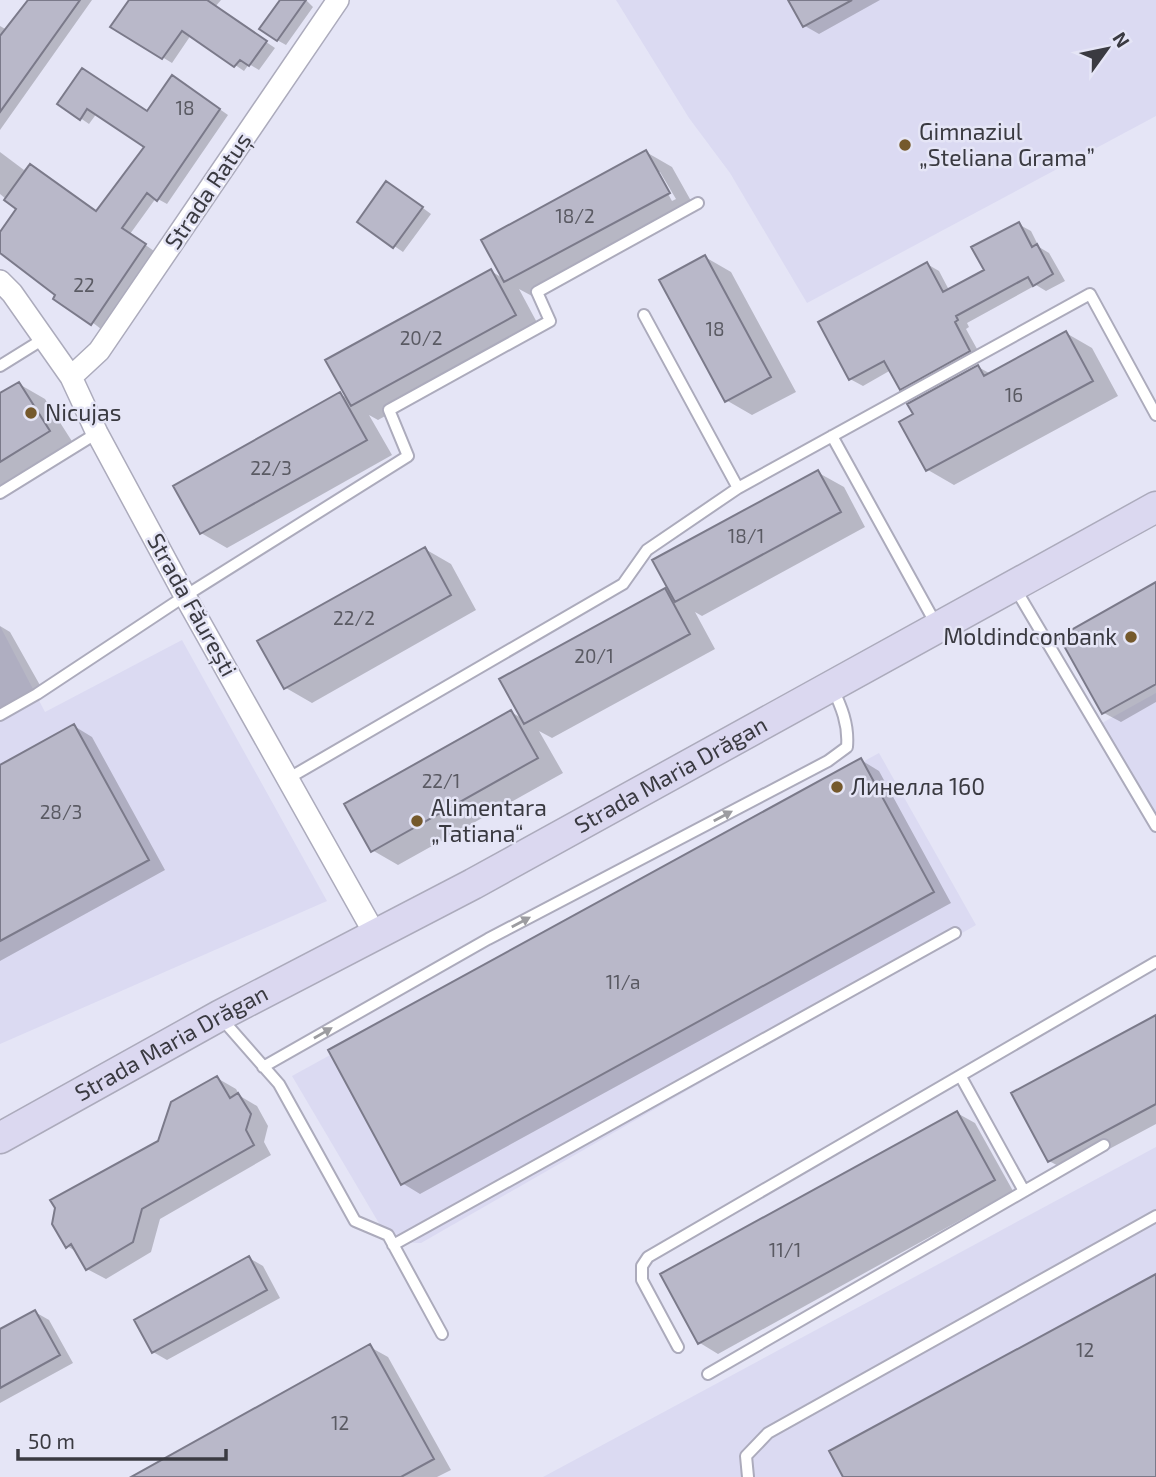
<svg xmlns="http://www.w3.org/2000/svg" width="1156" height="1477" font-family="'Exo 2',sans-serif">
  <rect width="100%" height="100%" fill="#e5e5f6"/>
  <!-- built -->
  <path fill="#dbdaf2" d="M 616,0 L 1156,0 L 1156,116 L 807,303 L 730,173 L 689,118 Z
    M 0,626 L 45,712 L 182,640 L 327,901 L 0,1044 Z
    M 1156,693 L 1156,814 L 1102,723 Z
    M 879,753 L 976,925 L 421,1243 L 390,1242 L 292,1076 Z
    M 1156,1147 L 1156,1477 L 543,1477 Z"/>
  <!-- shadow -->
  <path fill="#0003" fill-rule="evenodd" d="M 30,0 L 92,0 L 0,130 L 0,26 L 7,30 Z
    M 132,0 L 221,0 L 215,7 L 275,48 L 259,70 L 249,64 L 244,71 L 191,35 L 172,63 L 113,27 Z
    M 282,0 L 306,0 L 313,7 L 286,45 L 277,40 Z
    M 790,0 L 880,0 L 819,34 L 805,26 Z
    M 181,82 L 228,115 L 167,204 L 156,198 L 130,234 L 154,251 L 101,329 L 0,251 L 0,235 L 18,209 L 0,194 L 0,152 L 24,170 L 28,165 L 36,170 L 97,213 L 146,146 L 97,113 L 89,124 L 60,104 L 148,113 Z
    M 646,152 L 672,167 L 695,208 L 532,296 L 519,289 L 541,330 L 378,420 L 369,415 L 392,455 L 227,548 L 201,533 L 340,394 L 349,399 L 491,271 L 504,279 ZM 656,172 L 660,172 L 676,199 L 672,201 Z
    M 396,188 L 431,214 L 403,252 L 359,222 Z
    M 1018,224 L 1031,231 L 1039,247 L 1049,253 L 1065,281 L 1046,291 L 1036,285 L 967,323 L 969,327 L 966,329 L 982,358 L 913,396 L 901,389 L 891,370 L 863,386 L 850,379 L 927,264 L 939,271 L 949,290 L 986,270 Z
    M 705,257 L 731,272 L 796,392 L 752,415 L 726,400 Z
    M 1066,333 L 1092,348 L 1118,396 L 954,485 L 928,470 L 978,367 L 991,374 Z
    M 19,384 L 45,399 L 75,446 L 0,492 L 0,395 Z
    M 817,472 L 844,487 L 865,527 L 702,616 L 695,612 L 715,649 L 552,738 L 539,731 L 563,773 L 398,865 L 372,850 L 511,712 L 523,719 L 665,590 L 672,594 Z
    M 425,549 L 451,564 L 476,610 L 312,703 L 286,688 Z
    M 1156,584 L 1156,702 L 1121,722 L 1104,713 Z
    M 0,626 L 10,632 L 41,687 L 0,710 Z
    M 74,726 L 92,737 L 165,870 L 0,961 L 0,767 Z
    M 861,760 L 879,771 L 951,903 L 420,1194 L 402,1183 Z
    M 1156,1017 L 1156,1124 L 1068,1171 L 1049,1161 Z
    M 217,1078 L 236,1089 L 240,1096 L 257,1106 L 268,1126 L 264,1142 L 271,1155 L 160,1219 L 151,1252 L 106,1279 L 87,1269 L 77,1252 L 67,1246 Z
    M 957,1113 L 975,1123 L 1013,1191 L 718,1354 L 700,1343 Z
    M 249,1258 L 263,1266 L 280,1298 L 167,1360 L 153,1352 Z
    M 35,1312 L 49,1320 L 73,1363 L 0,1403 L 0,1331 Z
    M 370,1347 L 388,1357 L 451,1470 L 437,1477 L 135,1477 Z"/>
  <!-- building -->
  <path fill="#b9b8c9" stroke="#7b7a8a" stroke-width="2" d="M 28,0 L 80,0 L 0,112 L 0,36 Z
    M 129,0 L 207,0 L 267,41 L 249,66 L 240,60 L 234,67 L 182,31 L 162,59 L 110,27 Z
    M 280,0 L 306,0 L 277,41 L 259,29 Z
    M 788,0 L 852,0 L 803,27 Z
    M 82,68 L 147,111 L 172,75 L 220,109 L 157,201 L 147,193 L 122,228 L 146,244 L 91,325 L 53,299 L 55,295 L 0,253 L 0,232 L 16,209 L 4,200 L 30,164 L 96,211 L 144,147 L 87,109 L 80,120 L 57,104 Z
    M 646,150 L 670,193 L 504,282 L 481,240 Z
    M 386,181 L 423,207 L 393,248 L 357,222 Z
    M 1019,222 L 1032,247 L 1037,244 L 1053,274 L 1033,286 L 1028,277 L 956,316 L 958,320 L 955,322 L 970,351 L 900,390 L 884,361 L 849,380 L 818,322 L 927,262 L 943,292 L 984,270 L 971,247 Z
    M 705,255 L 771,377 L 725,402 L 659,280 Z
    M 491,269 L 516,315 L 351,406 L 325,360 Z
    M 1066,331 L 1093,381 L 926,471 L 899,422 L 913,414 L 907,404 L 978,365 L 984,376 Z
    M 19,382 L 50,431 L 0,462 L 0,393 Z
    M 340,392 L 367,440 L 200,534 L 173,486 Z
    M 818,470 L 841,512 L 675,602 L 652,560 Z
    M 425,547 L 451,595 L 284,689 L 257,641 Z
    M 1156,582 L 1156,684 L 1102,714 L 1059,637 Z
    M 665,588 L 690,634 L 524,724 L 499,679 Z
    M 511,710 L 538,758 L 371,852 L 344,804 Z
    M 74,724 L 149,860 L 0,941 L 0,765 Z
    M 861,758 L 934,892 L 401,1185 L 328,1050 Z
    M 1156,1015 L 1156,1104 L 1048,1162 L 1011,1093 Z
    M 217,1076 L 230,1098 L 238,1093 L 251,1114 L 246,1130 L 254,1145 L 142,1209 L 133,1242 L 86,1270 L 71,1244 L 66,1248 L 52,1224 L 55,1208 L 50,1200 L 158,1141 L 171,1102 Z
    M 957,1111 L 995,1180 L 698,1344 L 660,1274 Z
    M 249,1256 L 267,1290 L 152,1353 L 134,1320 Z
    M 1156,1274 L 1156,1477 L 843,1477 L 829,1451 Z
    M 35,1310 L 60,1355 L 0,1388 L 0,1329 Z
    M 370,1344 L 434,1459 L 401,1477 L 131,1477 Z"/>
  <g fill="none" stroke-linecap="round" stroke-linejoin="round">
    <defs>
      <path id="service" d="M 644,315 L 738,488
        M 0,366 L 45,338
        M 832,436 L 937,626
        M 0,493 L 97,433
        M 1015,588 L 1156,826
        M 0,715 L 37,694 L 185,596 L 408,456 L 389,410 L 550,321 L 537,292 L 698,203
        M 289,778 L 623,584 L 647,550 L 738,488 L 1090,294 L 1156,415
        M 221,1018 L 279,1084 L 355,1221 L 388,1235 L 442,1334
        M 263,1067 L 488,939 L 828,761 L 847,747 C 849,724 841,706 832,687
        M 961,1077 L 1024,1191
        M 393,1245 L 955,933
        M 678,1347 L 642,1280 L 642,1266 L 648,1257 L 1156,962
        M 708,1374 L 1104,1145
        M 748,1477 L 746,1456 L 768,1433 L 1156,1216"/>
      <path id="minor" d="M 0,281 L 12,293 L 71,377 L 97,433 L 185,596 L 376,936
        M 71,377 L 99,351 L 338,0"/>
      <g id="secondary">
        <path id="s1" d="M 0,1138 L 219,1016 L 473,884 L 1156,507"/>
      </g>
    </defs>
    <!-- service casing -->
    <use href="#service" stroke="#acabbc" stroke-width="14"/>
    <!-- minor casing -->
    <use href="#minor" stroke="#acabbc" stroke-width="24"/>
    <!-- secondary casing -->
    <use href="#secondary" stroke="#acabbc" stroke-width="33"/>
    <!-- service -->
    <use href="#service" stroke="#fff" stroke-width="10"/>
    <!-- minor -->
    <use href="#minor" stroke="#fff" stroke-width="21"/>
    <!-- secondary -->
    <use href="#secondary" stroke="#dbd8f0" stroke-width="30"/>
  </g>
  <!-- one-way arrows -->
  <defs><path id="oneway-solid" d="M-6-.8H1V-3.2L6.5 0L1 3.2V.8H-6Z" transform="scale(1.75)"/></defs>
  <g fill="#9c9ca0">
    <use href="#oneway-solid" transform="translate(723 816) rotate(-28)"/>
    <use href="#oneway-solid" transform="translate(521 922) rotate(-28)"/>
    <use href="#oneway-solid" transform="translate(323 1033) rotate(-30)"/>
  </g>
  <!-- markers -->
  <g fill="#75592c" stroke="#e5e5f6" stroke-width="2.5">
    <circle cx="905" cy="145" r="7"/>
    <circle cx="31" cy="413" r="7"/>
    <circle cx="1131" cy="637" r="7"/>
    <circle cx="837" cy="787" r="7"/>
    <circle cx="417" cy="821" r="7"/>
  </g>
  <g text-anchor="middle" stroke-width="5" stroke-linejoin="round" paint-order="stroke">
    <!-- number labels -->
    <g font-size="19" fill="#5a5a63">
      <text x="185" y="115">18</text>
      <text x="575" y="223">18/2</text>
      <text x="84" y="292">22</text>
      <text x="715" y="336">18</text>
      <text x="421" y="345">20/2</text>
      <text x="1014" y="402">16</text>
      <text x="271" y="475">22/3</text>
      <text x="746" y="543">18/1</text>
      <text x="354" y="625">22/2</text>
      <text x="594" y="663">20/1</text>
      <text x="441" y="788">22/1</text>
      <text x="61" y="819">28/3</text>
      <text x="623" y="989">11/a</text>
      <text x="785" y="1257">11/1</text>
      <text x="1085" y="1357">12</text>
      <text x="340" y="1430">12</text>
    </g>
    <!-- poi labels -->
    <g font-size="23" fill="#3a3a41" stroke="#e5e5f6" text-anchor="start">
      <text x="919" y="140">Gimnaziul<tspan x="919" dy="26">„Steliana Grama”</tspan></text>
      <text x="45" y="421">Nicujas</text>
      <text x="1117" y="645" text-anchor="end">Moldindconbank</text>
      <text x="851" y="795">Линелла 160</text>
      <text x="431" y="816">Alimentara<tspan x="431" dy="26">„Tatiana“</tspan></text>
    </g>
    <!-- street labels -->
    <g font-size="23" fill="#3a3a41" stroke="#e5e5f6">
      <text transform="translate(208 191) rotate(-56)" y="8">Strada Ratuș</text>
      <text transform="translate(192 605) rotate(61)" y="8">Strada Făurești</text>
      <text dy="8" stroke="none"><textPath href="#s1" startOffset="763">Strada Maria Drăgan</textPath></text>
      <text dy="8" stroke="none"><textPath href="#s1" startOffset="196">Strada Maria Drăgan</textPath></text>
    </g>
  </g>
  <!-- north arrow -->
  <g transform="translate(1107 49) rotate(57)" stroke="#e5e5f6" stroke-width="5" paint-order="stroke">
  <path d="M0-5L12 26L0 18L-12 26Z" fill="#3a3a41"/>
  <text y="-10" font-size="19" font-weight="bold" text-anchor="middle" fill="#3a3a41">N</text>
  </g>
  <!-- scale -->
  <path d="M18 1449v10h208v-10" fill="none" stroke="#3a3a41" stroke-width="3.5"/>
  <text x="28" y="1449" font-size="21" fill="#3a3a41" stroke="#e5e5f6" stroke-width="5" paint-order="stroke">50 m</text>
</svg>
